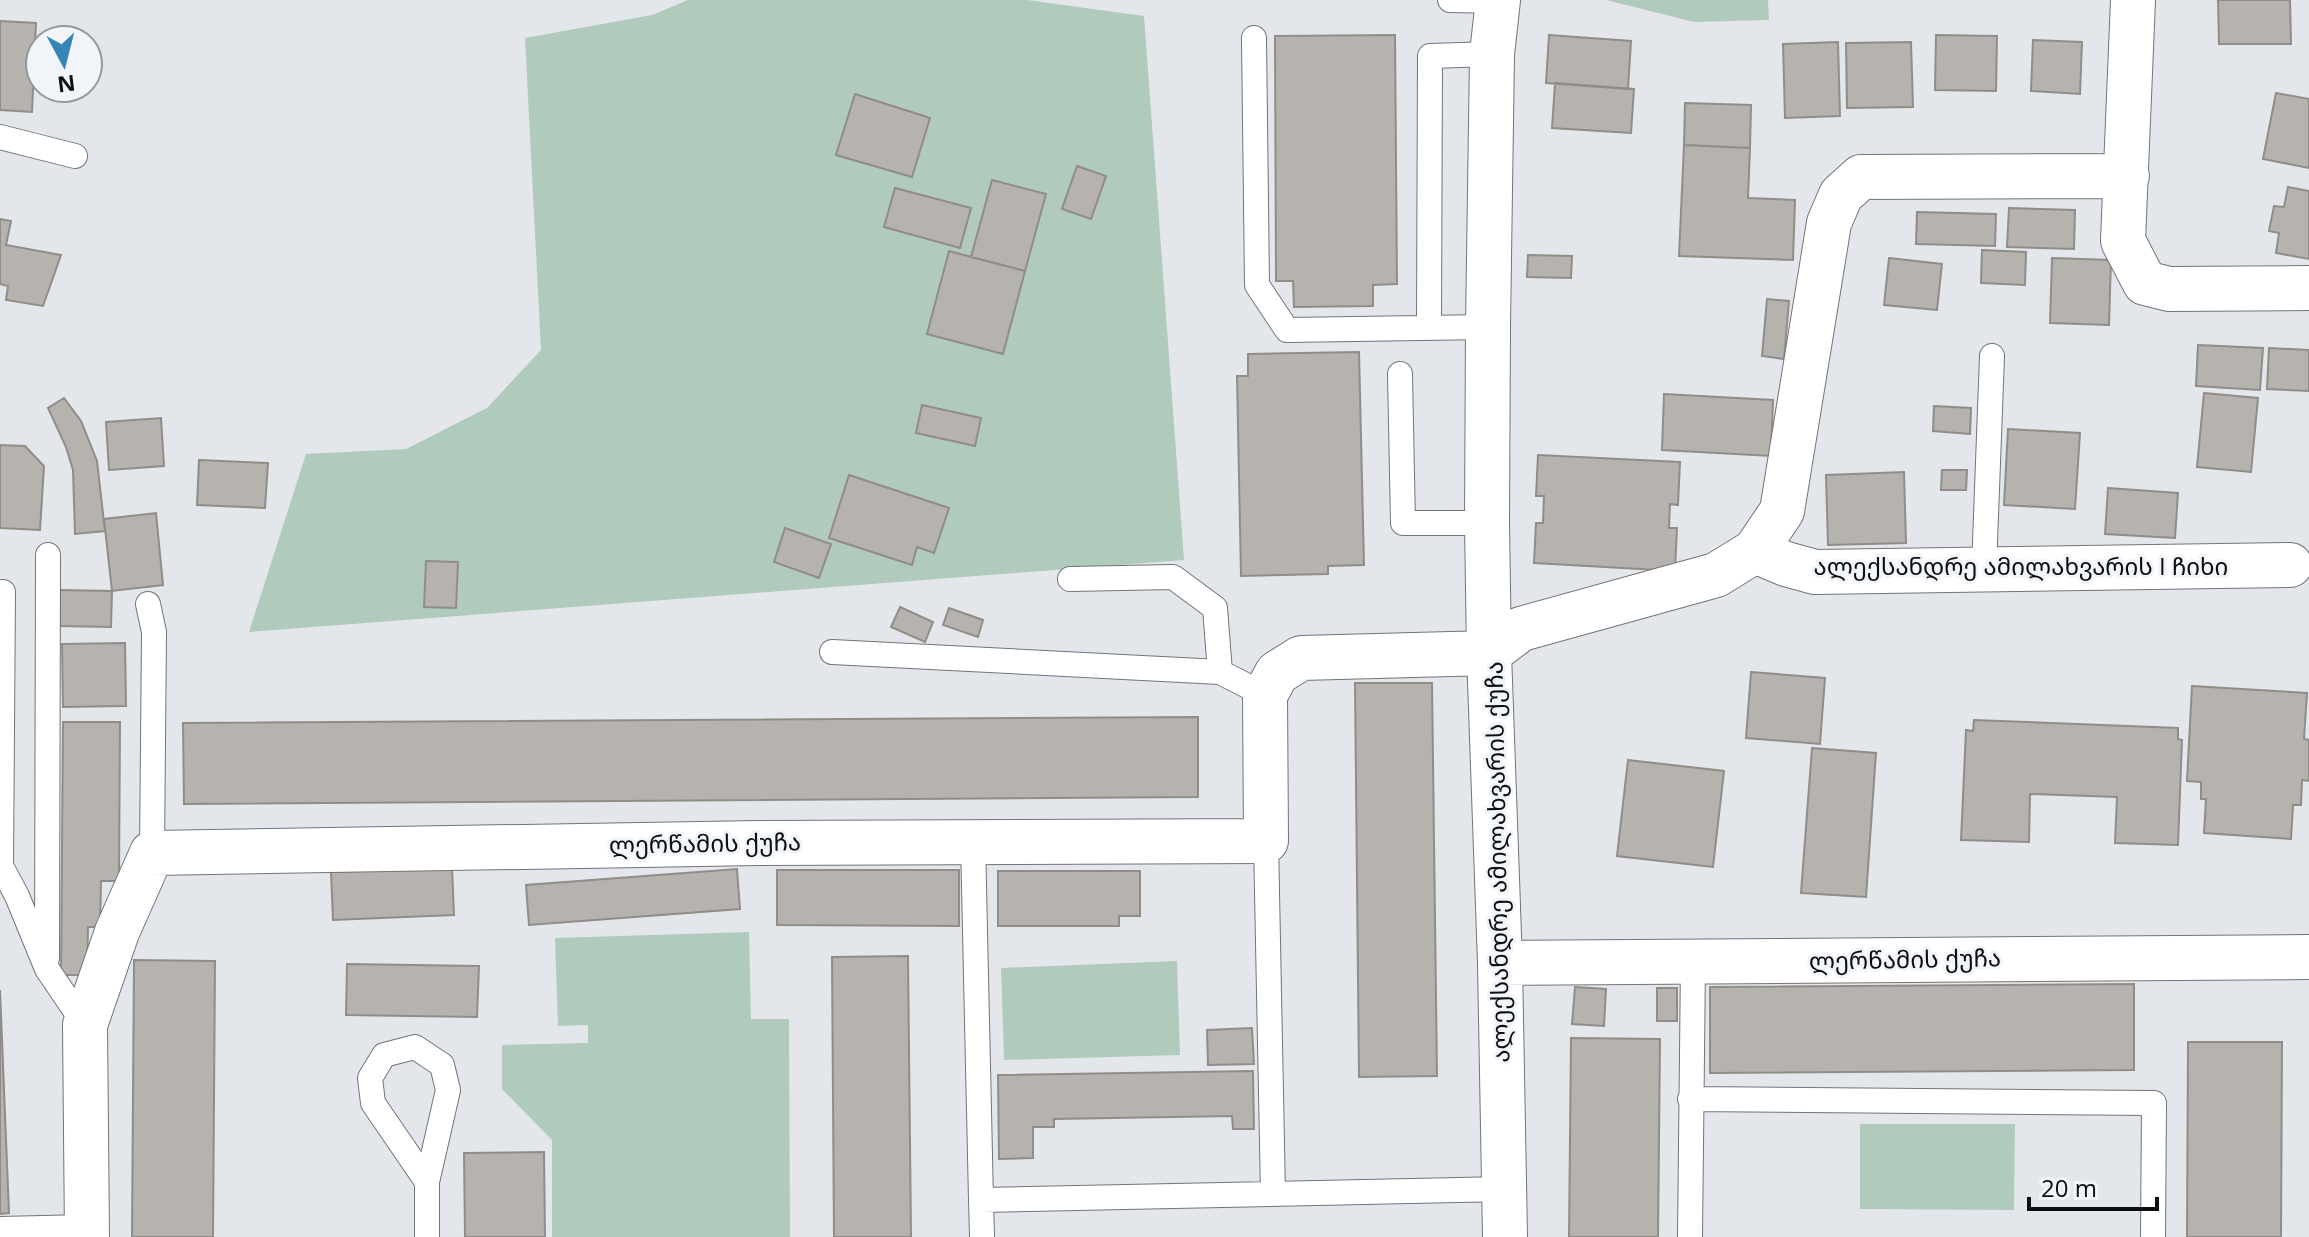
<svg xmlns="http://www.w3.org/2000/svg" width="2309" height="1237" font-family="'Open Sans','Noto Sans Georgian',sans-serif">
  <rect width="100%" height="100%" fill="#e3e7ec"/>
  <!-- green -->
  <path fill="#b0cabc" d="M 688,0 L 1027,0 L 1144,16 L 1184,560 L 249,632 L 306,454 L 406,449 L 487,408 L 541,350 L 525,38 L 652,15 Z
    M 1606,0 L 1768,0 L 1769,20 L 1694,22 Z
    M 749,932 L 751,1019 L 789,1019 L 790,1237 L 552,1237 L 552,1140 L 502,1089 L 502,1045 L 588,1043 L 588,1025 L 558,1026 L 555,938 Z
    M 1177,961 L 1180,1055 L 1004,1060 L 1001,968 Z
    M 1860,1124 L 2015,1124 L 2014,1210 L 1860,1209 Z"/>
  <!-- building -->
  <path fill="#b6b2ae" stroke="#908d88" stroke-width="2" d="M 2218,0 L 2290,0 L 2291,44 L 2219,44 Z
    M 0,21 L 36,23 L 32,112 L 0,110 Z
    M 1395,35 L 1397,284 L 1373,285 L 1373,306 L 1294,307 L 1293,281 L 1276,281 L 1275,36 Z
    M 1549,35 L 1631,41 L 1628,89 L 1546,83 Z
    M 1936,35 L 1997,36 L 1996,91 L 1935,90 Z
    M 2033,40 L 2082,42 L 2080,94 L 2031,91 Z
    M 1838,42 L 1840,116 L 1785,118 L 1783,44 Z
    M 1911,42 L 1913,107 L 1847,108 L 1846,43 Z
    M 1555,83 L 1634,89 L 1631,133 L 1552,128 Z
    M 2276,93 L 2309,99 L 2309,168 L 2263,159 Z
    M 855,94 L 930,118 L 912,177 L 836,155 Z
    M 1685,103 L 1751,105 L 1750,148 L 1684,145 Z
    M 1684,145 L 1750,148 L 1748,198 L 1795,200 L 1793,260 L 1679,256 Z
    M 1077,166 L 1106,176 L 1091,219 L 1062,209 Z
    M 992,180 L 1046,194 L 1025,271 L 971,257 Z
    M 2288,187 L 2309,191 L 2309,259 L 2276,253 L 2279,233 L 2269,231 L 2274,206 L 2284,207 Z
    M 895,188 L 971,208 L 960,248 L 884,227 Z
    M 2009,208 L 2075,210 L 2074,249 L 2007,247 Z
    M 1917,212 L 1996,214 L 1995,246 L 1916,244 Z
    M 0,219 L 11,221 L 6,245 L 61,255 L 43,306 L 6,300 L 8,286 L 0,284 Z
    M 1982,250 L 2026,252 L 2025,285 L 1981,283 Z
    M 949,251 L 1025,271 L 1003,354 L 927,334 Z
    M 1528,255 L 1572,256 L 1571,278 L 1527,277 Z
    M 1889,258 L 1942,264 L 1937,310 L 1884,305 Z
    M 2052,258 L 2111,260 L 2109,325 L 2050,323 Z
    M 1767,299 L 1789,301 L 1784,359 L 1762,356 Z
    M 2198,345 L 2263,348 L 2260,390 L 2196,386 Z
    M 2269,348 L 2309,350 L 2309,391 L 2267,389 Z
    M 1359,352 L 1364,565 L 1328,566 L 1328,574 L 1241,576 L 1237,376 L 1248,376 L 1248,354 Z
    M 2204,393 L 2258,398 L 2251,472 L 2197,467 Z
    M 1664,394 L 1773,400 L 1771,456 L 1662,450 Z
    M 64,398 L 81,421 L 97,461 L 105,531 L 75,534 L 73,470 L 66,447 L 48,408 Z
    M 922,405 L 981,418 L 975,446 L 916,433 Z
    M 1934,406 L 1971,408 L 1970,434 L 1933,431 Z
    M 161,418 L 164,466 L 109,470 L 106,422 Z
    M 2008,429 L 2080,433 L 2075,509 L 2004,505 Z
    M 0,445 L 25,446 L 44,466 L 40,530 L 0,528 Z
    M 1538,455 L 1680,462 L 1678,505 L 1670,504 L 1669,528 L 1677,528 L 1675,571 L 1534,563 L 1536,523 L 1543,523 L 1544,496 L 1536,496 Z
    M 199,460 L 268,463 L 265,508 L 197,505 Z
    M 1942,470 L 1967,470 L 1966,490 L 1941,490 Z
    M 1904,472 L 1906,543 L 1828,545 L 1826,475 Z
    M 849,475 L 949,508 L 934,553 L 917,547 L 912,565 L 829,538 Z
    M 2108,488 L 2178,493 L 2175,538 L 2105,534 Z
    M 156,513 L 163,585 L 112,591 L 104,519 Z
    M 785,528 L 831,544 L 819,578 L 774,562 Z
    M 426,561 L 458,562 L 456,608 L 424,607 Z
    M 60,590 L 112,591 L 111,627 L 60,626 Z
    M 900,607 L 933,622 L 925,642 L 891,627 Z
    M 949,608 L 983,620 L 978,637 L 943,625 Z
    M 125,643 L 126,706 L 63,707 L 62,644 Z
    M 1751,672 L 1825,678 L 1820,744 L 1746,738 Z
    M 1355,683 L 1432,683 L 1437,1076 L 1359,1077 Z
    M 2192,686 L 2307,693 L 2304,739 L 2309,740 L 2309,781 L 2302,780 L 2301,805 L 2293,805 L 2291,839 L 2204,833 L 2206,799 L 2201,799 L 2201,782 L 2187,781 Z
    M 1198,717 L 1198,797 L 184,804 L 183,723 Z
    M 1974,720 L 2178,728 L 2178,739 L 2182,740 L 2178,845 L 2115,843 L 2117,797 L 2030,794 L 2029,842 L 1961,840 L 1966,730 L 1973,731 Z
    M 63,722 L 120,722 L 119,881 L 101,881 L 100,927 L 88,927 L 87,975 L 61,975 Z
    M 1812,748 L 1876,753 L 1866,897 L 1801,893 Z
    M 1628,760 L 1724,771 L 1713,867 L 1617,856 Z
    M 452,867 L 454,915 L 333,920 L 331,872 Z
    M 737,869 L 740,909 L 529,925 L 526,885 Z
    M 777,870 L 959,870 L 959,926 L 777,925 Z
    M 998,871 L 1140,871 L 1140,916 L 1119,916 L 1119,926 L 998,926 Z
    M 908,956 L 911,1237 L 834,1237 L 832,957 Z
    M 134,960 L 215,961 L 213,1237 L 132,1237 Z
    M 347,964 L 479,966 L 477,1017 L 346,1015 Z
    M 2134,984 L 2134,1070 L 1710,1073 L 1710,987 Z
    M 1575,987 L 1606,989 L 1604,1026 L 1572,1024 Z
    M 1657,988 L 1677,988 L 1677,1021 L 1657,1021 Z
    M 0,990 L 9,1213 L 0,1214 Z
    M 1252,1028 L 1254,1064 L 1208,1065 L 1207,1030 Z
    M 1571,1038 L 1660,1039 L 1658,1237 L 1569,1237 Z
    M 2188,1042 L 2282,1042 L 2281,1237 L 2187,1237 Z
    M 1253,1071 L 1254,1129 L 1233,1129 L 1232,1116 L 1054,1119 L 1054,1127 L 1033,1127 L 1033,1158 L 999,1159 L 998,1075 Z
    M 544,1152 L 545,1237 L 465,1237 L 464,1153 Z"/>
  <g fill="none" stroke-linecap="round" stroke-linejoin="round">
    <defs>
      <path id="service" d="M 1450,0 L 1498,1
        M 1254,38 L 1257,285 L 1287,330 L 1488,327
        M 0,137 L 75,156
        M 1429,328 L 1430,56 L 1492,54
        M 1400,374 L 1403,523 L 1487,523
        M 1984,569 L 1992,356
        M 1070,579 L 1173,577 L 1215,608 L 1220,672
        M 3,592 L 1,866 L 17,896 L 47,969 L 85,1025
        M 148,604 L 154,632 L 152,853
        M 832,652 L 1220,672 L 1265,695
        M 1266,841 L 1273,1194
        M 973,842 L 981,1200 L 1505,1189
        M 47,958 L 48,555
        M 1690,1099 L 2154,1103 L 2153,1237
        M 427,1182 L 373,1103 L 370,1078 L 384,1055 L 415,1047 L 442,1065 L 448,1090 L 427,1182 L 427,1237
        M 981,1200 L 982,1237
        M 0,1229 L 86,1227
        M 1690,1237 L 1693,962"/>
      <path id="minor" d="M 2133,0 L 2123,241 L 2145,283 L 2169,289 L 2309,288
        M 1755,551 L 1786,564 L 1815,572 L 2290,565
        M 1500,963 L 2309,957
        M 87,1237 L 85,1025 L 117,932 L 152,853 L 759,843 L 1266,841 L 1265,695 L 1277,673 L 1301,658 L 1489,653 L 1487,523 L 1488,327 L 1492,54 L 1498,0
        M 1505,1237 L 1500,963 L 1489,653 L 1521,629 L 1716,575 L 1755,551 L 1782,511 L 1829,223 L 1841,195 L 1861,177 L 2127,176"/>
    </defs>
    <!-- service casing -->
    <use href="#service" stroke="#717478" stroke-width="26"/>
    <!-- minor casing -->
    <use href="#minor" stroke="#717478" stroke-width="46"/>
    <!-- service -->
    <use href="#service" stroke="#fff" stroke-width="24"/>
    <!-- minor -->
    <use href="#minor" stroke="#fff" stroke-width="44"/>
  </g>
  <g text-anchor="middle" stroke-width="6" stroke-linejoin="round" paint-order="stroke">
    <!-- street labels -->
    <g font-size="24" fill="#0d0e10" stroke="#f1f4f9">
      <text x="2021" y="575">ალექსანდრე ამილახვარის I ჩიხი</text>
      <text transform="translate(705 844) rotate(-1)" y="8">ლერწამის ქუჩა</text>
      <text transform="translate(1498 862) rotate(-91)" y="8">ალექსანდრე ამილახვარის ქუჩა</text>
      <text transform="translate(1905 960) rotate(-1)" y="8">ლერწამის ქუჩა</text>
    </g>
  </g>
  <!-- north arrow -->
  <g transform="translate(64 64) rotate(173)"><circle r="38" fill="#f1f4f9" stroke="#96989c" stroke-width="2"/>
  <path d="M0-6L14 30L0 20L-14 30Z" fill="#3386b6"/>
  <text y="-12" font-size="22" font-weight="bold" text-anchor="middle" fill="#0d0e10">N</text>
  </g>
  <!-- scale -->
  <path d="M2029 1197v12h128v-12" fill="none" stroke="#0d0e10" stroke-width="4"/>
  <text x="2041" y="1197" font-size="24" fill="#0d0e10" stroke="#f1f4f9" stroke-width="6" paint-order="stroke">20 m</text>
</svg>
